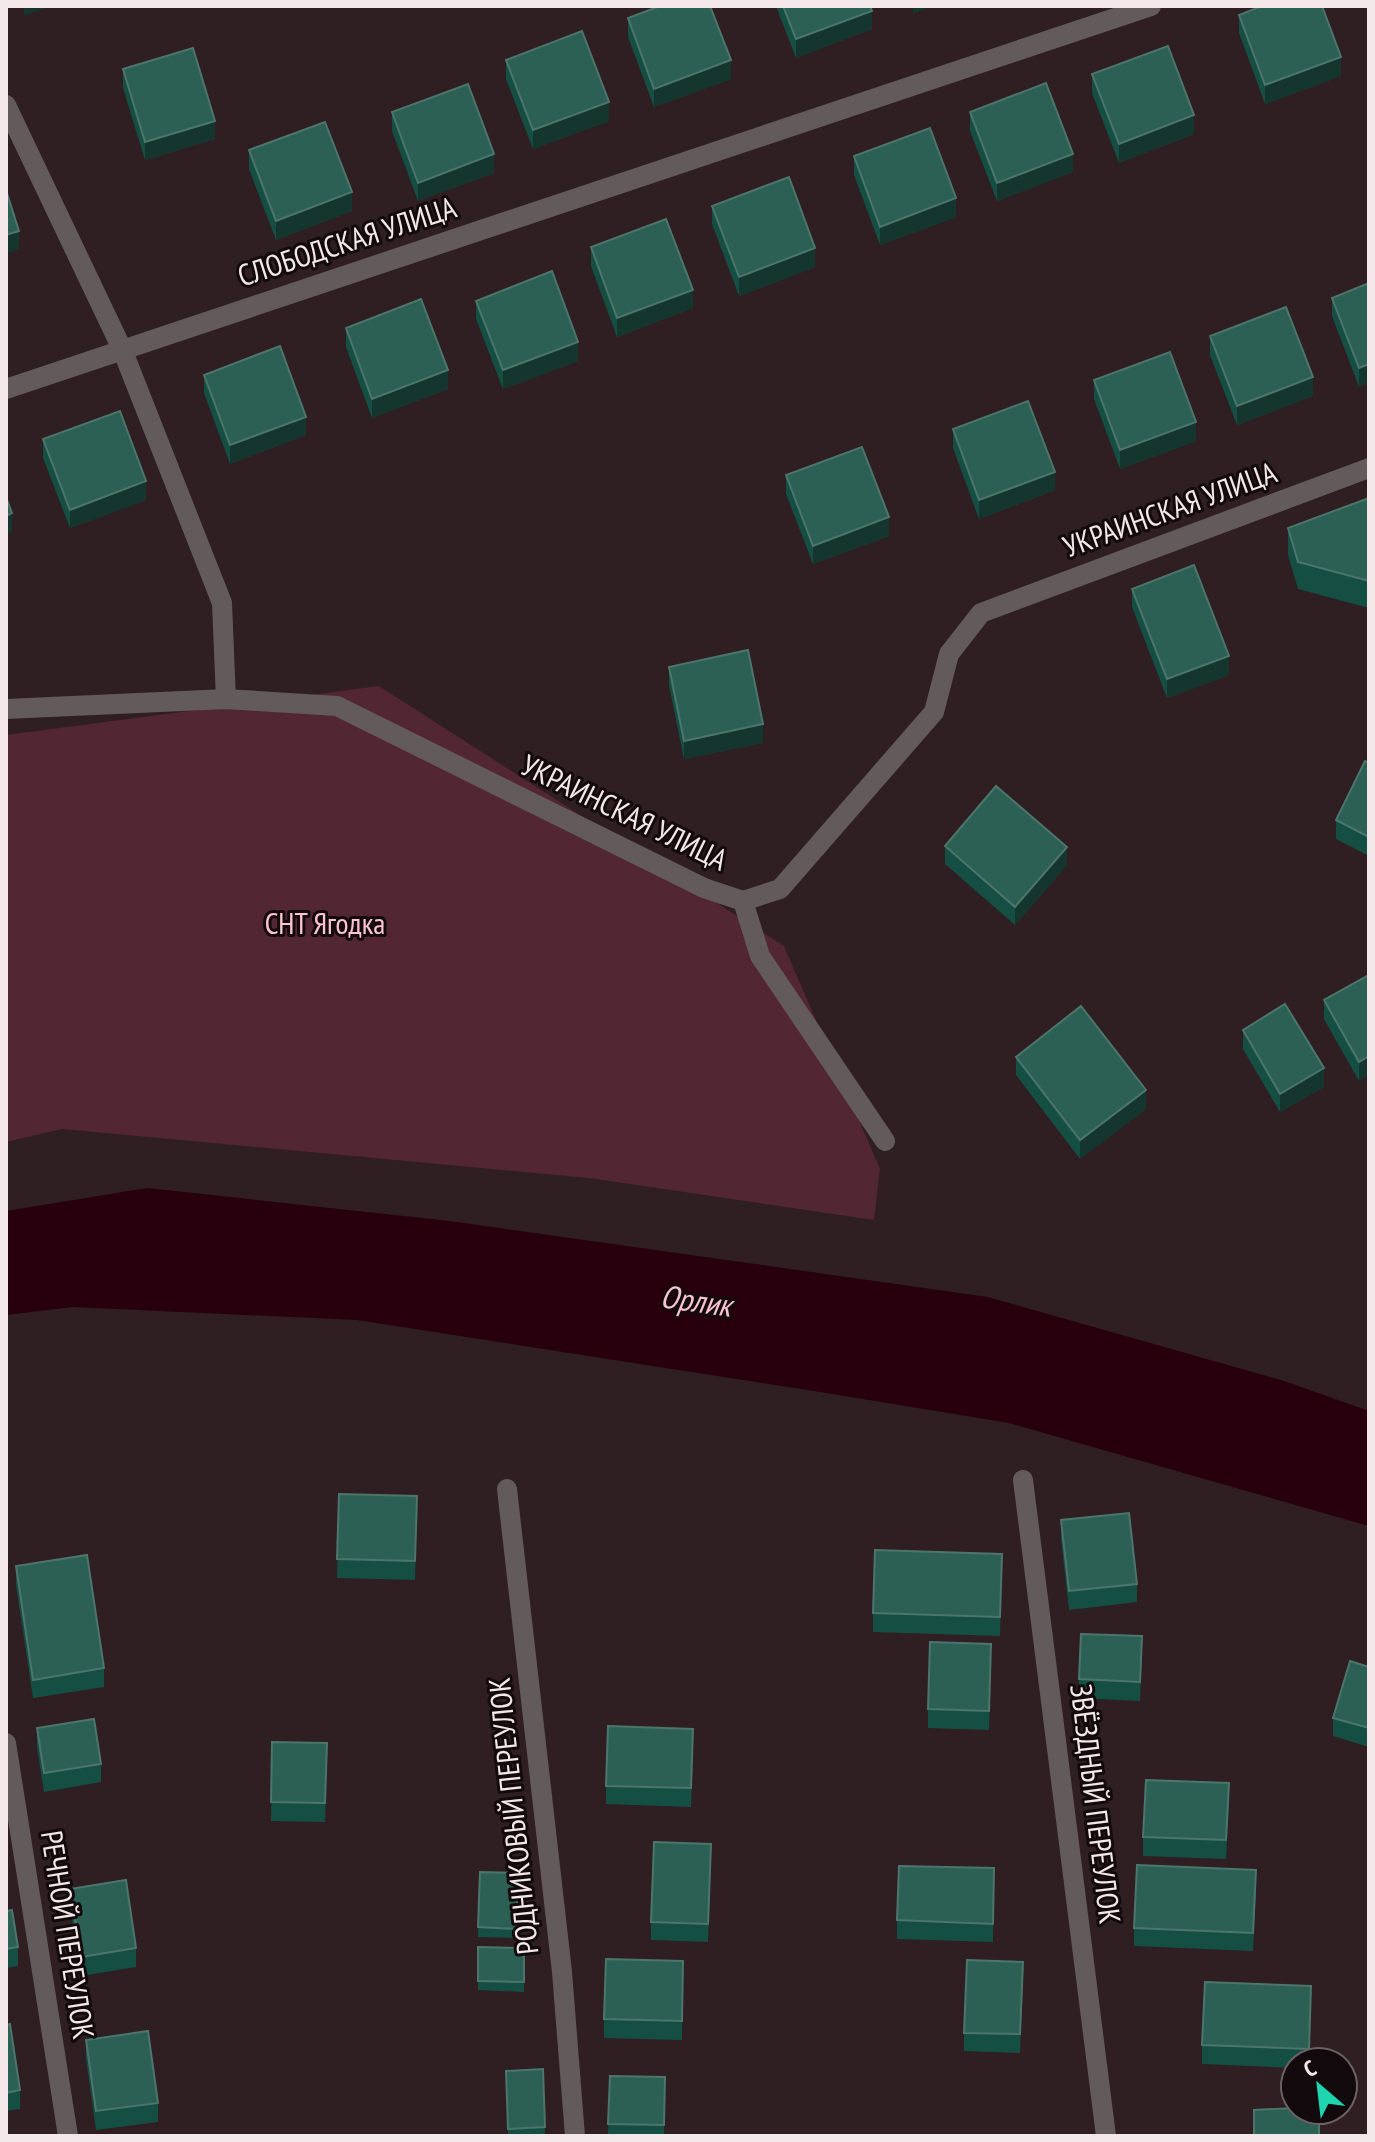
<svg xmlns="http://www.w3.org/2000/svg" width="1375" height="2142" font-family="'PT Sans Narrow',sans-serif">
  <rect width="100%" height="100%" fill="#2f1e22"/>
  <!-- green -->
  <path fill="#532633" d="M 379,686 L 784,946 L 880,1169 L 874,1220 L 589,1178 L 62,1129 L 6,1142 L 6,735 Z"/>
  <!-- water -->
  <path fill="#28000d" d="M 147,1188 L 450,1221 L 988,1297 L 1284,1381 L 1369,1411 L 1369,1526 L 1009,1423 L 814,1391 L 357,1320 L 73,1307 L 6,1315 L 6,1211 Z"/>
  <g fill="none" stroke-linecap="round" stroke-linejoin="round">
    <!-- minor -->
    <path stroke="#635a5c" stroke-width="20" d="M 6,105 L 122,349 L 222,603 L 226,699
      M 6,389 L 1151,6
      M 6,709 L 226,699 L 337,706 L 704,888 L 743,901 L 780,889 L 934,712 L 949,654 L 981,613 L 1369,468
      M 743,901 L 760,956 L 885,1141
      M 1023,1480 L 1106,2136
      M 507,1489 L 562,1972 L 575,2136
      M 6,1743 L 68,2136"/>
  </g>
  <!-- wall -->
  <path fill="#154f43" d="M 776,6 L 870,6 L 872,29 L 796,58 Z
    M 1239,15 L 1341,76 L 1265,104 L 1239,33 Z
    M 628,18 L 731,79 L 654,107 L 628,37 Z
    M 506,60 L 609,121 L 533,149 L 506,79 Z
    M 123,69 L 215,139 L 145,160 L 123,88 Z
    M 1092,74 L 1194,134 L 1119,163 L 1092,93 Z
    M 392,112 L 494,173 L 418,201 L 392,131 Z
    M 970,112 L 1073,172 L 997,201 L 970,131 Z
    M 249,150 L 352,211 L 276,240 L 249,169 Z
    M 854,156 L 956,217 L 880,245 L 854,175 Z
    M 712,206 L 815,267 L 739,296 L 712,224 Z
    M 591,247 L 693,308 L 617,337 L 591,266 Z
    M 1369,283 L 1359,387 L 1332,316 L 1332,298 Z
    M 476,301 L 578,361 L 503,389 L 476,319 Z
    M 346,328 L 448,389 L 372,418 L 346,347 Z
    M 1210,336 L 1313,396 L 1237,425 L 1210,355 Z
    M 204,375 L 306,435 L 230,464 L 204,393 Z
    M 1094,380 L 1196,441 L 1120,469 L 1094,399 Z
    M 953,429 L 1055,490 L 979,519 L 953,448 Z
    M 43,439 L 146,500 L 70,528 L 43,458 Z
    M 786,475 L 889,536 L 813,564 L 786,494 Z
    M 1369,498 L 1369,608 L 1298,589 L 1288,555 L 1288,528 Z
    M 1132,589 L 1229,675 L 1167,698 L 1132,607 Z
    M 669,667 L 763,743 L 684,759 L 669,685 Z
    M 1369,763 L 1369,856 L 1336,839 L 1336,820 Z
    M 945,846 L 1067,865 L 1015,925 L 945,864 Z
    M 1369,975 L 1359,1081 L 1324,1019 L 1324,1000 Z
    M 1243,1030 L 1324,1087 L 1280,1112 L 1243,1049 Z
    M 1016,1057 L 1146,1109 L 1080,1159 L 1016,1075 Z
    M 339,1494 L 417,1496 L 415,1580 L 337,1578 Z
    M 1061,1520 L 1137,1584 L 1137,1602 L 1069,1610 L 1061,1539 Z
    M 1002,1554 L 1000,1636 L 873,1632 L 873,1613 Z
    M 16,1566 L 104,1668 L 104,1687 L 33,1698 L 16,1585 Z
    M 1142,1655 L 1140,1701 L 1079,1698 L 1079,1679 Z
    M 991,1663 L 989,1730 L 928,1728 L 928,1709 Z
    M 1369,1667 L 1369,1747 L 1333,1736 L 1333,1718 Z
    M 37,1728 L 101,1764 L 101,1782 L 44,1792 L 37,1747 Z
    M 272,1742 L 327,1762 L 325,1822 L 271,1821 Z
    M 693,1748 L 691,1807 L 606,1804 L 606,1786 Z
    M 1229,1802 L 1226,1859 L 1143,1856 L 1143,1837 Z
    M 711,1863 L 708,1942 L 651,1940 L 651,1922 Z
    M 994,1868 L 993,1942 L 897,1939 L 897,1920 Z
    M 518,1873 L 516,1938 L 478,1937 L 478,1927 Z
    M 1256,1888 L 1253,1951 L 1134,1946 L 1134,1928 Z
    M 70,1889 L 136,1948 L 136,1967 L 81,1976 L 70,1908 Z
    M 6,1911 L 18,1947 L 18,1966 L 6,1968 Z
    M 478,1947 L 524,1948 L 524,1992 L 478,1990 Z
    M 683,1980 L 682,2040 L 604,2038 L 604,2019 Z
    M 1023,1980 L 1020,2053 L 964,2051 L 964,2033 Z
    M 1311,2005 L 1309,2062 L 1295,2062 L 1295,2068 L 1202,2064 L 1202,2045 Z
    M 6,2025 L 20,2090 L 20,2109 L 6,2111 Z
    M 86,2040 L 158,2103 L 158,2122 L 96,2130 L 86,2058 Z
    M 543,2069 L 545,2136 L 508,2136 L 506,2071 Z
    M 610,2076 L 665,2077 L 664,2136 L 608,2136 Z"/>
  <!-- shaded-wall -->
  <path fill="#15352f" d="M 24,6 L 51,6 L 24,16 Z
    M 913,6 L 933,6 L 913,14 Z
    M 872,11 L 872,29 L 796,58 L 796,39 Z
    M 1341,57 L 1341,76 L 1265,104 L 1265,85 Z
    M 731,60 L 731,79 L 654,107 L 654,89 Z
    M 609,102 L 609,121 L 533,149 L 533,130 Z
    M 1194,115 L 1194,134 L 1119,163 L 1119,144 Z
    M 215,121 L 215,139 L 145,160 L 145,142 Z
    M 494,154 L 494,173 L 418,201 L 418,183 Z
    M 1073,154 L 1073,172 L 997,201 L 997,183 Z
    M 352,192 L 352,211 L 276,240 L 276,221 Z
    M 956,198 L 956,217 L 880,245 L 880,227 Z
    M 19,231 L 19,249 L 6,254 L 6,235 Z
    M 815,248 L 815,267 L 739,296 L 739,277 Z
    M 693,290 L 693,308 L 617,337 L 617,318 Z
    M 578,342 L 578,361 L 503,389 L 503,370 Z
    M 1369,364 L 1369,383 L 1359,387 L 1359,368 Z
    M 448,370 L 448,389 L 372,418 L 372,399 Z
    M 1313,377 L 1313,396 L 1237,425 L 1237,406 Z
    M 306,417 L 306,435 L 230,464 L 230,445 Z
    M 1196,422 L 1196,441 L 1120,469 L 1120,450 Z
    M 1055,472 L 1055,490 L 979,519 L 979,500 Z
    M 146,481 L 146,500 L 70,528 L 70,510 Z
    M 12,513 L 12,532 L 6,534 L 6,516 Z
    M 889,517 L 889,536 L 813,564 L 813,546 Z
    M 1229,656 L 1229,675 L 1167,698 L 1167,679 Z
    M 763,724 L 763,743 L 684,759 L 684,741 Z
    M 1067,847 L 1067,865 L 1015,925 L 1015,907 Z
    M 1369,1056 L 1369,1075 L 1359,1081 L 1359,1062 Z
    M 1324,1068 L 1324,1087 L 1280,1112 L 1280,1094 Z
    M 1146,1090 L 1146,1109 L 1080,1159 L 1080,1140 Z"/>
  <!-- building -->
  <path fill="#2d6055" stroke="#4c756c" stroke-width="2" d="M 660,6 L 710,6 L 731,60 L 654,89 L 628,18 Z
    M 783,6 L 870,6 L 872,11 L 796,39 Z
    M 1262,6 L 1322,6 L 1341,57 L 1265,85 L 1239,15 Z
    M 582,31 L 609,102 L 533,130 L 506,60 Z
    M 1168,46 L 1194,115 L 1119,144 L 1092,74 Z
    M 193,48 L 215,121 L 145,142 L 123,69 Z
    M 1046,83 L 1073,154 L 997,183 L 970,112 Z
    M 468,84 L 494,154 L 418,183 L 392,112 Z
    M 325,122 L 352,192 L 276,221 L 249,150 Z
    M 930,128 L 956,198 L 880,227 L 854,156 Z
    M 789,177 L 815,248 L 739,277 L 712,206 Z
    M 6,190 L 19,231 L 6,235 Z
    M 666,219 L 693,290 L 617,318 L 591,247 Z
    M 552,271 L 578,342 L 503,370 L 476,301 Z
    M 1369,283 L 1369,364 L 1359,368 L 1332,298 Z
    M 421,299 L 448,370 L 372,399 L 346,328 Z
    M 1286,307 L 1313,377 L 1237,406 L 1210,336 Z
    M 280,346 L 306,417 L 230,445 L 204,375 Z
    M 1170,352 L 1196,422 L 1120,450 L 1094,380 Z
    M 1028,401 L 1055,472 L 979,500 L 953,429 Z
    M 120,411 L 146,481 L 70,510 L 43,439 Z
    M 862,447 L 889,517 L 813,546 L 786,475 Z
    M 6,497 L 12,513 L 6,516 Z
    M 1369,498 L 1369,581 L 1298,562 L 1288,528 Z
    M 1194,565 L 1229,656 L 1167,679 L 1132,589 Z
    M 748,650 L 763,724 L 684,741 L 669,667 Z
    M 1365,761 L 1369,763 L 1369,837 L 1336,820 Z
    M 996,786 L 1067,847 L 1015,907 L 945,846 Z
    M 1369,975 L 1369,1056 L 1359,1062 L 1324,1000 Z
    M 1285,1004 L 1324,1068 L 1280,1094 L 1243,1030 Z
    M 1081,1006 L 1146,1090 L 1080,1140 L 1016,1057 Z
    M 339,1494 L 417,1496 L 415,1561 L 337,1559 Z
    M 1129,1513 L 1137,1584 L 1069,1591 L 1061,1520 Z
    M 875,1550 L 1002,1554 L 1000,1617 L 873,1613 Z
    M 87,1555 L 104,1668 L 33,1680 L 16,1566 Z
    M 1081,1634 L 1142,1636 L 1140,1682 L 1079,1679 Z
    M 930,1642 L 991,1644 L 989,1711 L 928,1709 Z
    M 1350,1661 L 1369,1667 L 1369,1728 L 1333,1718 Z
    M 94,1719 L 101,1764 L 44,1773 L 37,1728 Z
    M 608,1726 L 693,1729 L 691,1788 L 606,1786 Z
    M 272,1742 L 327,1743 L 325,1803 L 271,1802 Z
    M 1146,1780 L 1229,1783 L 1226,1840 L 1143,1837 Z
    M 654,1842 L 711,1844 L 708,1924 L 651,1922 Z
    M 1137,1865 L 1256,1870 L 1253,1933 L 1134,1928 Z
    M 899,1866 L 994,1868 L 993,1924 L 897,1920 Z
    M 480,1872 L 518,1873 L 516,1929 L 478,1927 Z
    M 126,1880 L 136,1948 L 81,1957 L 70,1889 Z
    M 12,1910 L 18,1947 L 6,1949 L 6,1911 Z
    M 478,1947 L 524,1948 L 524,1982 L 478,1981 Z
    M 606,1959 L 683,1961 L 682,2021 L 604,2019 Z
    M 967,1960 L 1023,1962 L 1020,2034 L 964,2033 Z
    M 1205,1982 L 1311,1986 L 1309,2049 L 1202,2045 Z
    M 10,2024 L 20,2090 L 6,2093 L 6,2025 Z
    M 148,2031 L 158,2103 L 96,2111 L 86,2040 Z
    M 543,2069 L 545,2127 L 508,2129 L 506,2071 Z
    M 610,2076 L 665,2077 L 664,2125 L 608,2124 Z
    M 1295,2108 L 1295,2110 L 1319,2110 L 1319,2136 L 1254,2136 L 1254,2110 Z"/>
  <g text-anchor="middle" stroke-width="6" stroke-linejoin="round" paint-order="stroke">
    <!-- street labels -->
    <g font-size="30" fill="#f3e7e9" stroke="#120a0c">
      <text transform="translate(347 242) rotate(-18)" y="10">СЛОБОДСКАЯ УЛИЦА</text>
      <text transform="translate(1170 510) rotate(-20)" y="10">УКРАИНСКАЯ УЛИЦА</text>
      <text transform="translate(624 813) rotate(26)" y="10">УКРАИНСКАЯ УЛИЦА</text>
      <text transform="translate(1095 1804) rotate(83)" y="10">ЗВЁЗДНЫЙ ПЕРЕУЛОК</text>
      <text transform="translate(514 1816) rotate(-96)" y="10">РОДНИКОВЫЙ ПЕРЕУЛОК</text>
      <text transform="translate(67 1935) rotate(81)" y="10">РЕЧНОЙ ПЕРЕУЛОК</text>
    </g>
    <!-- park labels -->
    <g font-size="30" fill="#fcc4d1" stroke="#120a0c">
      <text x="325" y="934">СНТ Ягодка</text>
    </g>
    <!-- water labels -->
    <g font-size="32" font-style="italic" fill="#fbc3d1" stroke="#120a0c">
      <text transform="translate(696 1301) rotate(8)" y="11">Орлик</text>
    </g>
  </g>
  <!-- border -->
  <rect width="1375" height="2142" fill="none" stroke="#f3e7e9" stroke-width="16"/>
  <!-- north arrow -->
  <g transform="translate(1319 2086) rotate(332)"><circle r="38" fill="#120a0c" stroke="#6c6264" stroke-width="2"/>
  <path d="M0-6L14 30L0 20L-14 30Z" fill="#1ed5b0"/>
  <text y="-12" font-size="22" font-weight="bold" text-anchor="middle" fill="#f3e7e9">С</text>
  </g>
</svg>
